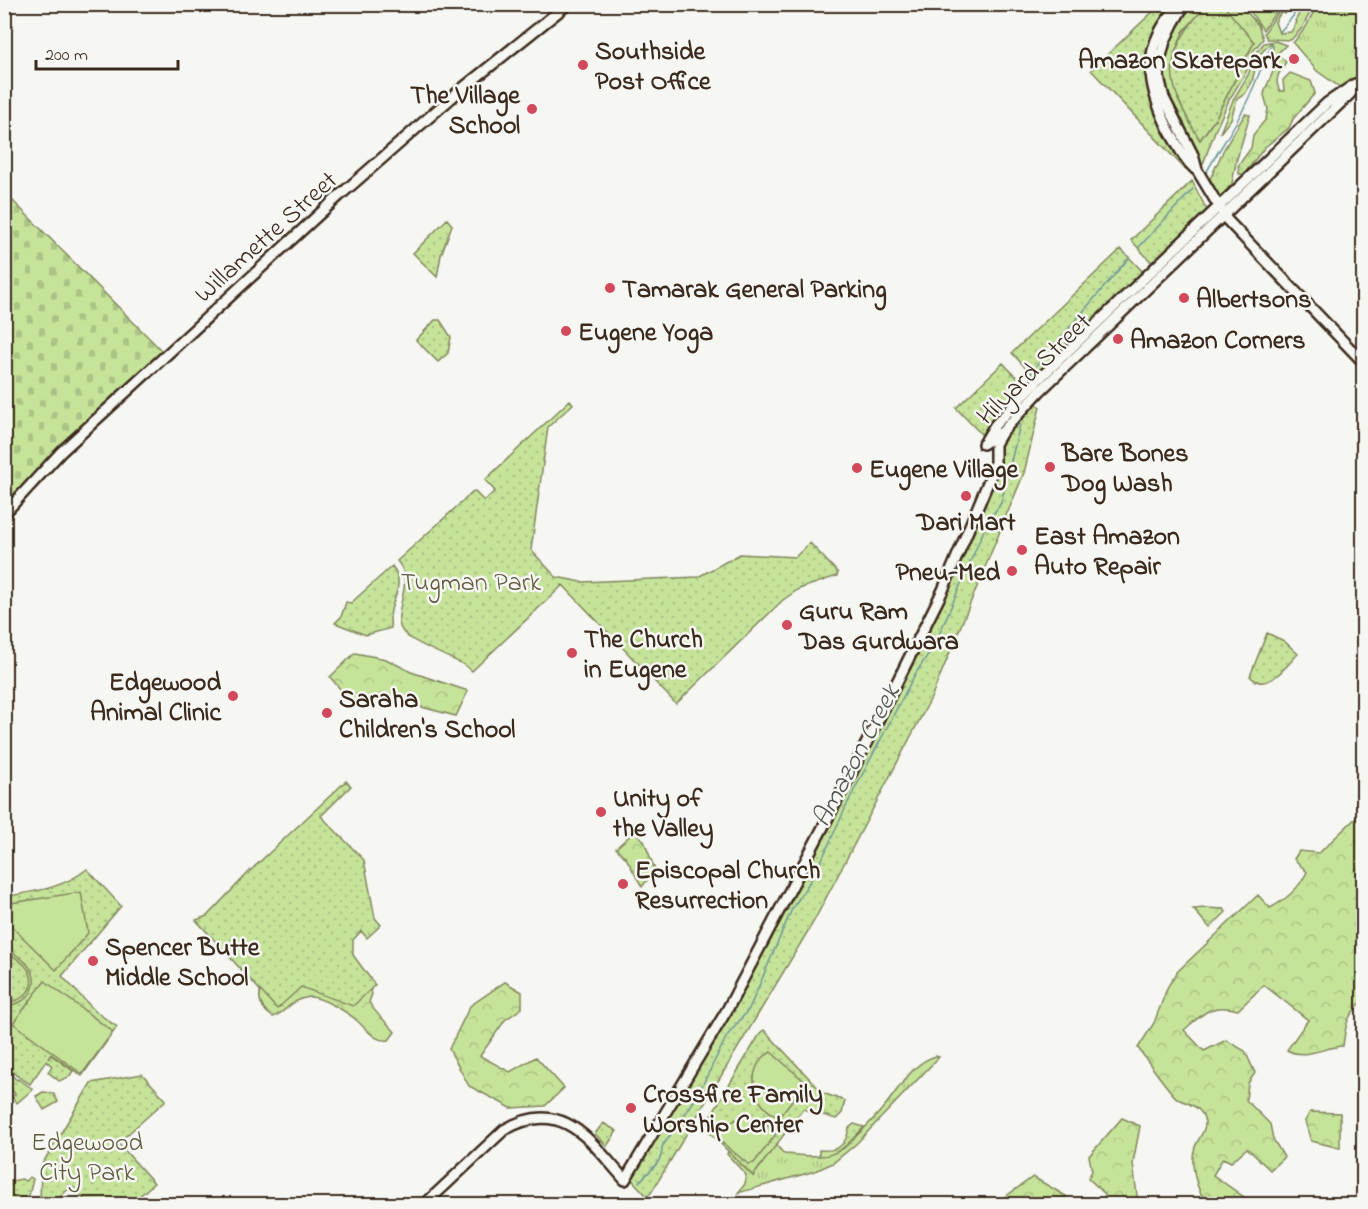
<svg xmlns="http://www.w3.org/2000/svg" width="1368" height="1209" font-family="'Indie Flower',sans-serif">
  <defs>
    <pattern id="grass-tufts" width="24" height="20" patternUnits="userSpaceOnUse" patternTransform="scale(1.5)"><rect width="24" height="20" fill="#c6e39a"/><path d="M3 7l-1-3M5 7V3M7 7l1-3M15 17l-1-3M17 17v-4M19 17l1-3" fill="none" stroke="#abc384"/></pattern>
    <pattern id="forest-crowns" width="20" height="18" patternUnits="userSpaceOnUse" patternTransform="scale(1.5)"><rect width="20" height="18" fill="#c6e39a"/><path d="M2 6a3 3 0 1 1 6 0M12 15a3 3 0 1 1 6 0" fill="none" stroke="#abc384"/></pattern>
    <pattern id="cemetery-stones" width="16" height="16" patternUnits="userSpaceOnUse" patternTransform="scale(1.5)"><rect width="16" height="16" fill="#c6e39a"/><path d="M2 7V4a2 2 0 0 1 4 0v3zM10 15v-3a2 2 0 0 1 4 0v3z" fill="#abc384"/></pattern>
    <pattern id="park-dots" width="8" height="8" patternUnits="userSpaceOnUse" patternTransform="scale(1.5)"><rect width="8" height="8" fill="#c6e39a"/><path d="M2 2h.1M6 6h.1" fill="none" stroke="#abc384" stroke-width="1.8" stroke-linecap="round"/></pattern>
  </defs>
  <rect width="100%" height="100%" fill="#f6f6f2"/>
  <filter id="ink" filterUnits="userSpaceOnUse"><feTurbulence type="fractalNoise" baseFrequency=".0167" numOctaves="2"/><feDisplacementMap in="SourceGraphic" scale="12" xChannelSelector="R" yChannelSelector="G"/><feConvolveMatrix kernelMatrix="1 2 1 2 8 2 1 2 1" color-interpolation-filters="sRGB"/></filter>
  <g filter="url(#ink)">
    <!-- grass -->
    <path fill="url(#grass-tufts)" stroke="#80865c" stroke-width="1.5" d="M 1193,5 L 1207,5 L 1183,32 L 1175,53 L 1178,100 L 1200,140 L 1215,119 L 1254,42 L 1225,8 L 1229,5 L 1246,11 L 1258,25 L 1263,39 L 1253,51 L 1246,72 L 1229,100 L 1215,131 L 1202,167 C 1170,108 1138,63 1193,5 Z
      M 1248,5 L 1248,4 L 1281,5 L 1263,30 C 1259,22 1249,13 1248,5 Z
      M 1283,5 L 1291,5 L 1285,14 L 1281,12 L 1275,22 L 1279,33 L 1291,32 L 1297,22 L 1295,21 L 1304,5 L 1314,5 L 1302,28 L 1291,40 L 1267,39 L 1264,33 Z
      M 1317,5 L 1363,5 L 1363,71 L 1341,88 L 1317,71 L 1293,43 L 1306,27 Z
      M 1275,41 L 1286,45 L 1276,55 L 1272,63 L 1273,46 L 1271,43 L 1258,56 L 1252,82 L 1245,94 L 1237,99 L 1231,119 L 1220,133 L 1233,100 L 1248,75 L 1256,53 L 1264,43 Z
      M 1245,114 L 1250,115 L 1236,162 L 1232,184 L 1220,197 L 1210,179 L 1224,149 Z
      M 936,1056 L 939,1057 L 856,1144 L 833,1163 L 815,1171 L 738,1193 L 745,1184 L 746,1175 L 727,1154 L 728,1151 L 753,1176 L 778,1142 L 777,1146 L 784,1154 C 805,1155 825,1160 844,1148 C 857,1135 871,1123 883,1108 C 898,1091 912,1062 936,1056 Z"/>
    <!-- forest -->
    <path fill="url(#forest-crowns)" stroke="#80865c" stroke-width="1.5" d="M 1280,56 L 1286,62 C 1280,71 1273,80 1280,91 L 1284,91 L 1283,80 L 1290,73 L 1311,81 L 1315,93 L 1293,119 L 1289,128 L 1265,147 L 1244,174 L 1239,174 L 1238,166 L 1251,148 L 1253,135 L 1266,119 L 1268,109 L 1264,95 L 1265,90 Z
      M 355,653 L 386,659 L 411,672 L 468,691 L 456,716 L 387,698 L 351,702 L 330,677 Z
      M 1363,811 L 1363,1001 C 1346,1017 1346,1023 1343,1046 C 1324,1047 1305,1060 1287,1050 L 1308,1020 L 1264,985 L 1238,1010 C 1210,1003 1204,1013 1184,1030 L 1204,1051 L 1226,1040 L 1245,1051 L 1255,1073 L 1248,1083 L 1246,1100 L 1270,1124 L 1273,1139 L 1284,1157 L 1270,1170 L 1247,1148 L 1231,1162 L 1223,1158 L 1213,1175 L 1247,1199 L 1273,1204 L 1207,1204 C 1197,1191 1189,1164 1195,1147 C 1198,1138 1206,1132 1205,1122 C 1202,1106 1190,1105 1178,1099 C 1171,1095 1145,1057 1138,1048 L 1154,1023 L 1168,986 L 1178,971 L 1258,895 L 1270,908 C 1286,900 1299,888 1307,872 L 1294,859 L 1299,851 L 1319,853 Z
      M 635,831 L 644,841 L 655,870 L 642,887 L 626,858 L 616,848 Z
      M 306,877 L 369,985 L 372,994 L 369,1002 C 376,1015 386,1021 395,1032 L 389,1040 C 375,1043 365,1027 355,1019 C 347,1012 320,996 309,997 C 289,1000 287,1012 273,1017 C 262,1010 257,1001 261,988 Z
      M 1205,908 L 1224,909 L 1226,912 L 1210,928 L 1193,909 Z
      M 505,982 L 522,992 L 522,1008 L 505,1020 L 480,1056 L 510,1072 L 536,1057 L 564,1088 L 545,1106 L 511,1108 L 469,1086 L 449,1049 L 470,1006 Z
      M 1310,1112 L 1340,1113 L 1340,1148 L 1311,1141 L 1305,1121 Z
      M 1122,1118 L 1140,1126 L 1133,1163 L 1138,1204 L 1102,1204 L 1105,1194 L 1088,1178 L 1092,1171 L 1089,1156 Z
      M 1033,1177 L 1066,1196 L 1061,1204 L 995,1204 Z"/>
    <!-- cemetery -->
    <path fill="url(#cemetery-stones)" stroke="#80865c" stroke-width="1.5" d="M 5,193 L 162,351 L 159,355 L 95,415 L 59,445 L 5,506 Z"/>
    <!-- park -->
    <path fill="url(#park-dots)" stroke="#80865c" stroke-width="1.5" d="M 1207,4 L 1223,5 L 1254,42 L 1215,119 L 1200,140 C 1165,82 1159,58 1207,4 Z
      M 1160,5 L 1176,5 L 1151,48 L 1171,138 L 1187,168 L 1185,169 L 1091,70 Z
      M 1192,181 L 1208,212 L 1154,265 L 1131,240 Z
      M 447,219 L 452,225 L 441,255 L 437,277 L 413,253 Z
      M 1121,249 L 1145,274 L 1035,378 L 1012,353 Z
      M 435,320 L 440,320 L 451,337 L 448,353 L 438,362 L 416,340 Z
      M 1003,363 L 1026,387 L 1024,392 L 981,434 L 956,408 Z
      M 570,400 L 573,404 L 548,427 L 531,550 L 556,577 L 582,582 L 698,577 L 740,554 L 795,557 L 810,543 L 838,573 L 837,576 L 799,589 L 783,600 L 676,704 L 563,585 L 472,671 L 466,666 C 450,657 420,646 407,636 C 384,618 419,585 397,561 L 474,491 L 484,501 L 495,491 L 485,480 Z
      M 1035,402 L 1040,407 L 1024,473 L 931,698 L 814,921 L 651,1193 L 647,1196 L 633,1181 L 633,1176 L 731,1012 L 923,645 L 960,564 L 1001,464 L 998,450 L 999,440 Z
      M 392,566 C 409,588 385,602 391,628 L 366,635 L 335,623 L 341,617 L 346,602 L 351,603 Z
      M 1267,633 L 1284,641 L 1298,654 C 1286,666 1266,695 1250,676 Z
      M 346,781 L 351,786 L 321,816 L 364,860 L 375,918 L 381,925 L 367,938 L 361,931 L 353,940 L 353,955 L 375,985 L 353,1006 L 301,987 L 277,1009 L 196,920 L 207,916 L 251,870 Z
      M 87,869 L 121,906 L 62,976 L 95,1011 L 117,1027 L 82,1076 L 51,1054 L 48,1059 L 51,1055 L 73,1071 L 69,1077 L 59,1081 L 48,1072 L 52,1066 L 46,1061 L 30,1084 L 5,1068 L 4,897 C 35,891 62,889 87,869 Z
      M 764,1030 L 823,1093 L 845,1101 L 842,1113 L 836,1119 L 803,1109 L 753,1176 L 704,1127 L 761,1032 Z
      M 9,1073 L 17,1080 L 18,1079 L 33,1089 L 17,1103 L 12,1097 L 15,1094 L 5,1082 L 5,1077 Z
      M 142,1074 L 166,1100 L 118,1143 L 154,1183 L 131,1204 L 89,1204 L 72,1186 L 52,1204 L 40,1204 L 41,1166 L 91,1083 Z
      M 43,1092 L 53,1093 L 58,1102 L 44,1110 L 36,1096 Z
      M 603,1123 L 617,1131 L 607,1146 L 595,1134 Z
      M 854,1124 L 864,1127 C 851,1141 840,1156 819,1156 L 819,1150 C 837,1152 846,1146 849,1128 Z
      M 30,1177 L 33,1179 L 27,1204 L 6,1204 L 5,1182 L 22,1179 L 25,1181 Z"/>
    <!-- pitch -->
    <path fill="#c6e39a" stroke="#80865c" stroke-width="1.5" d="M 81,892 L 88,933 L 56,970 L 5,920 L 5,904 Z
      M 4,947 C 13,953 25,959 30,968 C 43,987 24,1007 5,1005 L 5,1002 C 23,1004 40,985 27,968 C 22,961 12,956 5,950 Z
      M 45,981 L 113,1032 L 82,1074 L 13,1023 Z
      M 771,1052 L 804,1081 L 804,1085 L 779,1117 C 752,1107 743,1067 771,1052 Z
      M 748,1117 C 761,1119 768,1124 776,1134 L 754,1163 L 748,1164 L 718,1139 C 723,1124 733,1119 748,1117 Z"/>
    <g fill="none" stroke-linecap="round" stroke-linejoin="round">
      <!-- stream -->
      <path stroke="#6c9598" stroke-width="1.5" d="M 1279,33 L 1294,15 L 1294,9 L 1298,4
        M 1206,173 C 1216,154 1229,136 1239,117 C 1253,93 1260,68 1272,44
        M 1139,247 L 1193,189
        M 1031,372 L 1129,258
        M 639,1182 C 649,1171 663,1163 662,1147 L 696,1098 L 727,1036 L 749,1009 L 792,909 L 816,872 L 850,798 L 914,676 L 935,644 L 987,523 L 1001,503 L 1020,424"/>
      <defs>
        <path id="major" d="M 1185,4 L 1173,24 L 1165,41 L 1160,60 L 1159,77 L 1164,98 L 1193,155 L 1197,170 L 1227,220 L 1364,363
          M 1180,5 C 1140,45 1146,84 1169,130 C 1177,144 1183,158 1195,169
          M 986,440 L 995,425 L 1039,379 L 1327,103 L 1355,84
          M 983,444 L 1002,432 L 1040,391 L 1350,94 L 1364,77
          M 4,514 L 61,452 L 339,196 L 458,92 L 568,4
          M 425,1204 L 504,1130 C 563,1096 590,1141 625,1180 L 727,1010 L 852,772 L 943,590 L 992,473 L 995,463 L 995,444 L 1002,432"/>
      </defs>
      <!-- major casing -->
      <use href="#major" stroke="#3b2a1e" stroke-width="14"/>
      <!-- major -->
      <use href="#major" stroke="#f6f6f2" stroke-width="9"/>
    </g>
  </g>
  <!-- markers -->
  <g fill="#d1495b" stroke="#f6f6f2" stroke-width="2">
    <circle cx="1294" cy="59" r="6"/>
    <circle cx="583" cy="65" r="6"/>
    <circle cx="532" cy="109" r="6"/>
    <circle cx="610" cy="288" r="6"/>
    <circle cx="1184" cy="298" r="6"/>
    <circle cx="566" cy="331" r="6"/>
    <circle cx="1118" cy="339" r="6"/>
    <circle cx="1050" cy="467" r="6"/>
    <circle cx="857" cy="468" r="6"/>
    <circle cx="966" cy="496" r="6"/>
    <circle cx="1022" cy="550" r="6"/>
    <circle cx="1012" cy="571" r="6"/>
    <circle cx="787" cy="625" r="6"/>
    <circle cx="572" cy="653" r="6"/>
    <circle cx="233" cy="696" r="6"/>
    <circle cx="327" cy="713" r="6"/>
    <circle cx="601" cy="812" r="6"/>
    <circle cx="623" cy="884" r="6"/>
    <circle cx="93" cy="961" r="6"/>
    <circle cx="631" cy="1108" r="6"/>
  </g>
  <g text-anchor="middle" stroke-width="5" stroke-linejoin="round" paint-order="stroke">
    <!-- poi labels -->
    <g font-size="26" font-weight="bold" fill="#3b2a1e" stroke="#f6f6f2" text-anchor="start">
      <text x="595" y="59">Southside<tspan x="595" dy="30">Post Office</tspan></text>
      <text x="1282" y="68" text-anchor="end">Amazon Skatepark</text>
      <text x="520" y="103" text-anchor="end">The Village<tspan x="520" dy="30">School</tspan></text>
      <text x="622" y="297">Tamarak General Parking</text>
      <text x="1196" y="307">Albertsons</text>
      <text x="578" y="340">Eugene Yoga</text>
      <text x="1130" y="348">Amazon Corners</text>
      <text x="1062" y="461">Bare Bones<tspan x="1062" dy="30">Dog Wash</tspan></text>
      <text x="869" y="477">Eugene Village</text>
      <text x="966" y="530" text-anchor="middle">Dari Mart</text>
      <text x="1034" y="544">East Amazon<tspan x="1034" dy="30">Auto Repair</tspan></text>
      <text x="1000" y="580" text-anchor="end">Pneu-Med</text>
      <text x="799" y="619">Guru Ram<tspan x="799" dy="30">Das Gurdwara</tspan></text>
      <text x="584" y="647">The Church<tspan x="584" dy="30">in Eugene</tspan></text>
      <text x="221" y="690" text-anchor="end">Edgewood<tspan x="221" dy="30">Animal Clinic</tspan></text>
      <text x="339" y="707">Saraha<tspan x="339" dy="30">Children's School</tspan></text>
      <text x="613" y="806">Unity of<tspan x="613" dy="30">the Valley</tspan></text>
      <text x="635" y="878">Episcopal Church<tspan x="635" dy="30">Resurrection</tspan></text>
      <text x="105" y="955">Spencer Butte<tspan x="105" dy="30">Middle School</tspan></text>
      <text x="643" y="1102">Crossfire Family<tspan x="643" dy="30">Worship Center</tspan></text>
    </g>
    <!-- street labels -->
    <g font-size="26" fill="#3b2a1e" stroke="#f6f6f2">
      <text transform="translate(265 236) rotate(-42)" y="9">Willamette Street</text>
      <text transform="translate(1033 368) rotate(-44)" y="9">Hilyard Street</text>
    </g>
    <!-- park labels -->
    <g font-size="26" fill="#5e583d" stroke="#f6f6f2">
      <text x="471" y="590">Tugman Park</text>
      <text x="87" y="1150">Edgewood<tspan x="87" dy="30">City Park</tspan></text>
    </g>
    <!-- water labels -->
    <g font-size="27" font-style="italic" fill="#505751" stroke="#f6f6f2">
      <text transform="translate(855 755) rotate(-62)" y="9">Amazon Creek</text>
    </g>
  </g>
  <!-- margin -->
  <rect width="1368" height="1209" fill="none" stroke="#f6f6f2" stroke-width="24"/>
  <rect x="12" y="12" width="1344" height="1185" fill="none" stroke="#3b2a1e" stroke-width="2" filter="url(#ink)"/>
  <!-- scale -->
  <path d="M36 60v9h142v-9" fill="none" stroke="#3b2a1e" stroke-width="3"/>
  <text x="45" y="60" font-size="18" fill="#3b2a1e" stroke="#f6f6f2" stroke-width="4.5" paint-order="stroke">200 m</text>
</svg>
